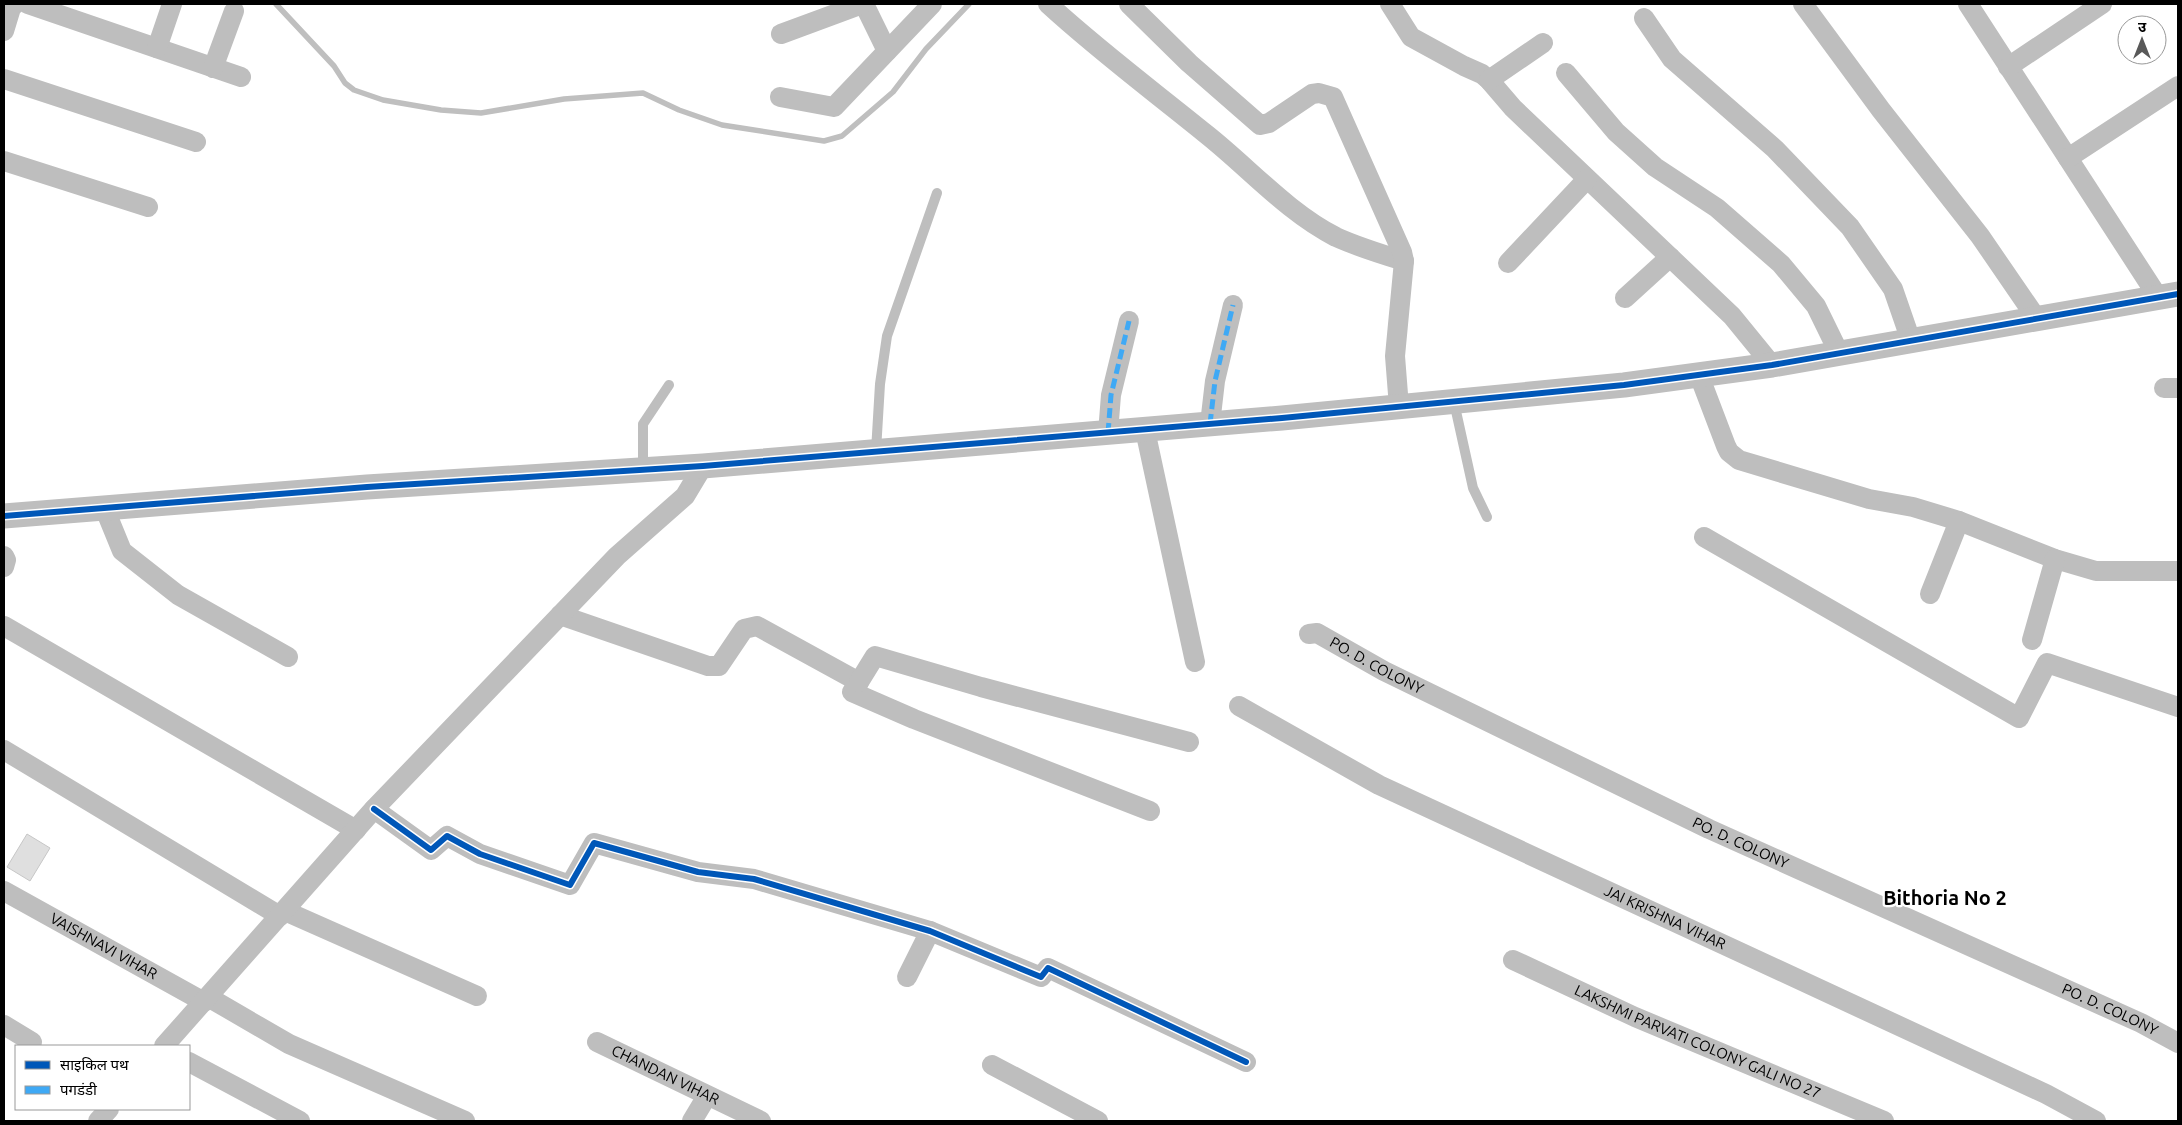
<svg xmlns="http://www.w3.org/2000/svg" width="2182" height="1125" font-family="Ubuntu,'Noto Sans Devanagari',sans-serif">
  <rect width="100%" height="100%" fill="#fff"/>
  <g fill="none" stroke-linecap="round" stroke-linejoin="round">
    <!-- stream -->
    <path stroke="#bfbfbf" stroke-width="5.5" d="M 276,4 L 334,66 L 345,83 L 354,90 L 383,100 L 441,110 L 481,113 L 564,99 L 643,93 L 679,110 L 722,125 L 824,141 L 842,136 L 893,92 L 926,49 L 969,4"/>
  </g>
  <!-- building -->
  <path fill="#dfdfdf" stroke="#c7c7c7" d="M 27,834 L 50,848 L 30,881 L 7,867 Z"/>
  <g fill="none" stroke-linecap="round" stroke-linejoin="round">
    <!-- service -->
    <path stroke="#bebebe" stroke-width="10" d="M 1454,402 L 1473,488 L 1487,517
      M 876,451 L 880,384 L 887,336 L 937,193
      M 643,469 L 643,424 L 669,385"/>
    <!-- minor -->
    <g stroke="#bebebe" stroke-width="20">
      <path d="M 28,4 L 241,77"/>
      <path d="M 864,4 L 887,51"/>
      <path d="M 1048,4 C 1098,50 1153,91 1206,134 C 1249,168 1287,212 1336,237 C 1358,247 1381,254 1404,261"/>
      <path d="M 1129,4 L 1189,63 L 1260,125 L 1269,123 L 1312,94 L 1319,93 L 1333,97 L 1402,252 L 1404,261 L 1395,356 L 1399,407"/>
      <path d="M 1390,4 L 1411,37 L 1464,66 L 1482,74 L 1489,80 L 1513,108 L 1732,316 L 1772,365"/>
      <path d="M 1803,4 L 1881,110 L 1980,236 L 2037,319"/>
      <path d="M 1968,4 L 2158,297"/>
      <path d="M 1644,18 L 1672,59 L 1775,149 L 1850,227 L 1893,289 L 1911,341"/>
      <path d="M 4,31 L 11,8 L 15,4"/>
      <path d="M 781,34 L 862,4"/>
      <path d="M 157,48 L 172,4"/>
      <path d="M 2008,67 L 2102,4"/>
      <path d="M 213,68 L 234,11"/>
      <path d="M 1566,73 L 1616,132 L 1655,167 L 1717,208 L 1781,264 L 1816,306 L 1839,353"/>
      <path d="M 4,79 L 196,142"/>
      <path d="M 1489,80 L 1543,43"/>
      <path d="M 780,97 L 834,107 L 932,4"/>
      <path d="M 2068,158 L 2178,86"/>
      <path d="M 4,161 L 148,207"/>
      <path d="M 1508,263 L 1587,179"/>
      <path d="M 1625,298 L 1670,257"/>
      <path d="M 1699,375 L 1726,446 L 1729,452 L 1739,460 L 1869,499 L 1913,507 L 1959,521 L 2055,559 L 2096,571 L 2178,571"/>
      <path d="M 2164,388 L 2178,388"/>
      <path d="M 1210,424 L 1215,381 L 1233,305"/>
      <path d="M 1145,430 L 1195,662"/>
      <path d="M 1108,433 L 1111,395 L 1129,321"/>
      <path d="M 104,507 L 122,551 L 178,595 L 288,657"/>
      <path d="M 1704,537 L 2019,718 L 2047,663 L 2178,707"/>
      <path d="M 4,556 L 6,560 L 4,567"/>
      <path d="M 1930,594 L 1959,521"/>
      <path d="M 560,615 L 708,666 L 719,666 L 744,629 L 757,626 L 859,682 L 852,692 L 914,719 L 1150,811"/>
      <path d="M 4,626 L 356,830"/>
      <path id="s1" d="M 1309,634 L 1317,633 L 1384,671 L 1709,829 L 2141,1023 L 2178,1043"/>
      <path d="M 2032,640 L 2055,559"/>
      <path d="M 859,682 L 875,656 L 981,687 L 1189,742"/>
      <path id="s2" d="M 1239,706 L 1379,785 L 2046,1094 L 2096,1121"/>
      <path d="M 4,750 L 280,916"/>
      <path d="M 374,809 L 431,850 L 447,836 L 480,854 L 570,885 L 594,843 L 698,872 L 754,879 L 930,931 L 1041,977 L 1048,968 L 1246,1062"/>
      <path id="s3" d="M 4,891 L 204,1002"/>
      <path d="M 285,911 L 477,996"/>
      <path id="s4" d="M 1513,960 L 1635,1017 L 1884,1121"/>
      <path d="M 907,977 L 930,931"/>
      <path d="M 208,997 L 289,1044 L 465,1121"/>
      <path d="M 4,1025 L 32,1042"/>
      <path id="s5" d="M 597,1042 L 761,1121"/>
      <path d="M 164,1046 L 374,809 L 617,556 L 685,496 L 703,466"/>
      <path d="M 189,1062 L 300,1121"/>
      <path d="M 992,1065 L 1098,1121"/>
      <path d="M 98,1121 L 109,1109"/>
      <path d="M 692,1121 L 707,1096"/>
    </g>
    <!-- tertiary -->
    <path stroke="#bebebe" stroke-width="25" d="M 4,516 L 367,487 L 703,466 L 1282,418 L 1624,385 L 1772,365 L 2178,294"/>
    <!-- quiet -->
    <path stroke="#3fa9f5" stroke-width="5" stroke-dasharray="10 5" stroke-linecap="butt" d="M 1210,424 L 1215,381 L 1233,305
      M 1108,433 L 1111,395 L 1129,321"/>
    <defs>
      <path id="cycleway" d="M 4,516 L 367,487 L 703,466 L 1282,418 L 1624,385 L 1772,365 L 2178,294
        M 374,809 L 431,850 L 447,836 L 480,854 L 570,885 L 594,843 L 698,872 L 754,879 L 930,931 L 1041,977 L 1048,968 L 1246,1062"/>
    </defs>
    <!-- cycleway casing -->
    <use href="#cycleway" stroke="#fff" stroke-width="9"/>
    <!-- cycleway -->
    <use href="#cycleway" stroke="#0057b8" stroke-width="6"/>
  </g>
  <g text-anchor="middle" stroke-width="4.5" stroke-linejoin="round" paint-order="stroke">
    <!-- street labels -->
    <g font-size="15" fill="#000" stroke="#fff">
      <text dy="5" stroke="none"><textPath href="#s1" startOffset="76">PO. D. COLONY</textPath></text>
      <text dy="5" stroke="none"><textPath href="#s1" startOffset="481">PO. D. COLONY</textPath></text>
      <text dy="5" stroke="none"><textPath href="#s2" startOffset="476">JAI KRISHNA VIHAR</textPath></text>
      <text dy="5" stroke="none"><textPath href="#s3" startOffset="114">VAISHNAVI VIHAR</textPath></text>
      <text dy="5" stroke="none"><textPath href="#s1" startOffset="886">PO. D. COLONY</textPath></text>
      <text dy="5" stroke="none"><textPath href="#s4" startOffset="202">LAKSHMI PARVATI COLONY GALI NO 27</textPath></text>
      <text dy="5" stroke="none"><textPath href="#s5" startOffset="76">CHANDAN VIHAR</textPath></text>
    </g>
    <!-- district labels -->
    <g font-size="20" font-weight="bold" fill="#000" stroke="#fff">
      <text x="1945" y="905">Bithoria No 2</text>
    </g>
  </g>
  <!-- border -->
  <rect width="2182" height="1125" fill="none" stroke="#000000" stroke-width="10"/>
  <!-- legend -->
  <rect x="15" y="1045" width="175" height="65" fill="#ffffff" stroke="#999999"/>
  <rect x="25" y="1061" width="25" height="8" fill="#0057b8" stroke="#999999"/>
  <text x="60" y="1070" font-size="15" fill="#000000">साइकिल पथ</text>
  <rect x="25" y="1086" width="25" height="8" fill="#3fa9f5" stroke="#999999"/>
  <text x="60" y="1095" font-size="15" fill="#000000">पगडंडी</text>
  <!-- north arrow -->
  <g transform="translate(2142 40)"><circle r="24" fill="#ffffff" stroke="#999999"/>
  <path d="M0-4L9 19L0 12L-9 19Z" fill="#595959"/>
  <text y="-8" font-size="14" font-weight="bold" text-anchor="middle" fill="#000000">उ</text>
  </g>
</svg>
